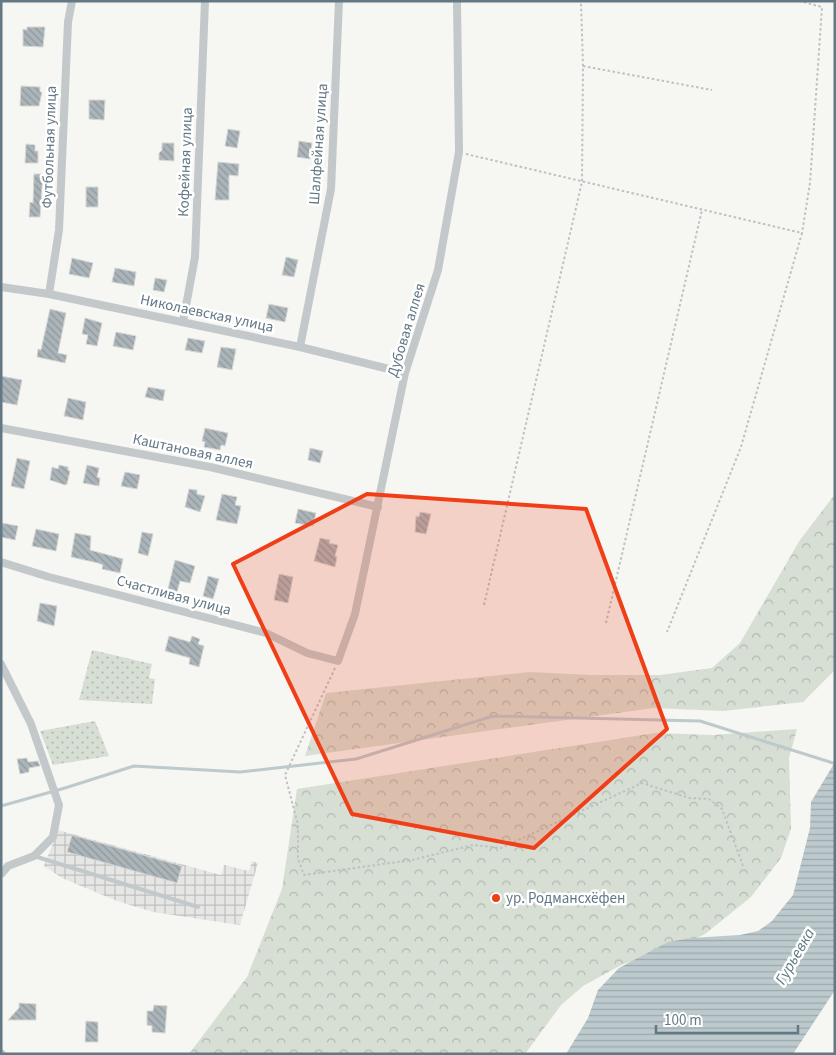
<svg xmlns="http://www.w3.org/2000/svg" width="836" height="1055" font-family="'Source Sans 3',sans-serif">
  <defs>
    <pattern id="industrial-grid" width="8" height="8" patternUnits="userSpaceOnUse" patternTransform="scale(1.25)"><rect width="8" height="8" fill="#e6e7e5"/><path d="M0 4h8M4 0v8" fill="none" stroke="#bec0bf"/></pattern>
    <pattern id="grass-dots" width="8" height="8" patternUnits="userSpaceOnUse" patternTransform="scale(1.25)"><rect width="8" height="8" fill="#d7ded3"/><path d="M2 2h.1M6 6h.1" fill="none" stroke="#b2b9b1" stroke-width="1.8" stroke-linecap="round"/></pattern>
    <pattern id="forest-crowns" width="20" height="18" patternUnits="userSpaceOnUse" patternTransform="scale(1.25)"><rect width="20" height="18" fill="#d7ded3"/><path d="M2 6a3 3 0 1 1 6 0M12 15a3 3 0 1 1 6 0" fill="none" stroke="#b2b9b1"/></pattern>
    <pattern id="water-rules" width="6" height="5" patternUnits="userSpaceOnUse" patternTransform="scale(1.25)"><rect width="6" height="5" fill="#bcc9cd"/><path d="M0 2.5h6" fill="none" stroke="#9ca8ac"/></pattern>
    <pattern id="building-back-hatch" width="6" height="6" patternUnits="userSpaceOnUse" patternTransform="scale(1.25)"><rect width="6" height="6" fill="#abb5b9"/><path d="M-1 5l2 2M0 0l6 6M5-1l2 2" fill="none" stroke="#8f989c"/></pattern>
  </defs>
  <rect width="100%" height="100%" fill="#f6f6f2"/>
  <!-- industrial -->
  <path fill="url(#industrial-grid)" d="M 58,830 L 221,875 L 224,865 L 249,871 L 252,861 L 258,863 L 240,925 L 153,912 L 117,901 L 62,878 L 44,866 Z"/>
  <!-- grass -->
  <path fill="url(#grass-dots)" d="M 92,650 L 152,664 L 149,678 L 155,679 L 152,704 L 79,700 Z
    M 95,721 L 109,756 L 53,765 L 40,731 Z"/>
  <!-- forest -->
  <path fill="url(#forest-crowns)" d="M 835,494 L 835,670 L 803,702 L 723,711 L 654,708 L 305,756 L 326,693 L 530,672 L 590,675 L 660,675 L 712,668 L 740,643 L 800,540 Z
    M 797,729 L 789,758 L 791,829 L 781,858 L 751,897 L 705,934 L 664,954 L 623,964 L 583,986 L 561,1005 L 525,1054 L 189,1054 L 247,977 L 282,889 L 297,789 L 655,733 L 713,735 Z"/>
  <!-- water -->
  <path fill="url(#water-rules)" d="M 835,762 L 835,990 L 793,1054 L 566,1054 L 588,1018 L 598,990 L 619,968 L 668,942 L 691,938 L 740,935 L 758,931 L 772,921 L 793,895 L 810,828 L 811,802 Z"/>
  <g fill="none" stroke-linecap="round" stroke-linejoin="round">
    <!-- stream -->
    <path stroke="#bcc9cd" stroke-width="3" d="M 1,806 L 65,788 L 134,766 L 240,772 L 356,759 L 493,716 L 700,721 L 833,763"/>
  </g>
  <!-- building -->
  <path fill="url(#building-back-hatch)" stroke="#d7d7d5" d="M 27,27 L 45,27 L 43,47 L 23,46 L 23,29 L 27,30 Z
    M 21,86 L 40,87 L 40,92 L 42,92 L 39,106 L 20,106 Z
    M 89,100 L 105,100 L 104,120 L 89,119 Z
    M 228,129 L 240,131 L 237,148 L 225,146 Z
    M 299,141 L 312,143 L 310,159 L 297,157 Z
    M 162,143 L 174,143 L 174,161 L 159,160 L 159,153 L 162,150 Z
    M 26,144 L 35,145 L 35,151 L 38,151 L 38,163 L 25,163 Z
    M 218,162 L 239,164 L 238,176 L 229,175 L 229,200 L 215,200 Z
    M 34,174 L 43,174 L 40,217 L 29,217 L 30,202 L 33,203 Z
    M 86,187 L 98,187 L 98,207 L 86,207 Z
    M 286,257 L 298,260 L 294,277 L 282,275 Z
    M 72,258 L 93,263 L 89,278 L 69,274 Z
    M 115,268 L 136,272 L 134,286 L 112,282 Z
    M 155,278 L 167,280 L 164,292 L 153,290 Z
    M 269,304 L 288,308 L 285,322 L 266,318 Z
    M 50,309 L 66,313 L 58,353 L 67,355 L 65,363 L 37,357 L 38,349 L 41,350 Z
    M 85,318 L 102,323 L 97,346 L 86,344 L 88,335 L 82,334 Z
    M 116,332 L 136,336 L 133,350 L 113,346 Z
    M 188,338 L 205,341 L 202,353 L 185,350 Z
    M 221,347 L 236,349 L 232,370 L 217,367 Z
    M 1,376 L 22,380 L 17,405 L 1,402 Z
    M 148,387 L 165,390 L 163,401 L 145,397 Z
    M 68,398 L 86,402 L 83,420 L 64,416 Z
    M 205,428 L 228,433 L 225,446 L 221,445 L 220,450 L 204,447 L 205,442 L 202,441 Z
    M 310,448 L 323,451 L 320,463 L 308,460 Z
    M 17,458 L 30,461 L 24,489 L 11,486 Z
    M 59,465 L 68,467 L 68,470 L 70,471 L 67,484 L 65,485 L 50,480 L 52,467 L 58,469 Z
    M 87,465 L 99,468 L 97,477 L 100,478 L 99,486 L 83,483 Z
    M 125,472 L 140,475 L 137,489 L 121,486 Z
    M 189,489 L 197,490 L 197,494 L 205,496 L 200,512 L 185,507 Z
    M 222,494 L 237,497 L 235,505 L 241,506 L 237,524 L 216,520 Z
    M 298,509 L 316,513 L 313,526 L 295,523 Z
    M 420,512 L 431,514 L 426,534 L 415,532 L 416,516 L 419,517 Z
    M 2,523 L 18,526 L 15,540 L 1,537 Z
    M 36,529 L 59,534 L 56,551 L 32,546 Z
    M 142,532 L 153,534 L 148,556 L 138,553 Z
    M 75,533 L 91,536 L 90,550 L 123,559 L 120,573 L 102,569 L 103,565 L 98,563 L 71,557 Z
    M 320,538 L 330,540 L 329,543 L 338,545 L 335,556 L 337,557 L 335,567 L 314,561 Z
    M 175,560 L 195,566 L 190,583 L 180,581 L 177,592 L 168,589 Z
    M 279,574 L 293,577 L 288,603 L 274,600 Z
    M 208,576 L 219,579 L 213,599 L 203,596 Z
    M 40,603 L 57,606 L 54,626 L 37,621 Z
    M 169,636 L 190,642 L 192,636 L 200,639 L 198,644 L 204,646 L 199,667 L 189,664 L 190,658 L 165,651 Z
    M 27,758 L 28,762 L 38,761 L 40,766 L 29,768 L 29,772 L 20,774 L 17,759 Z
    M 72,835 L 182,866 L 177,883 L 67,852 Z
    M 19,1003 L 36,1004 L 36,1020 L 8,1020 L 19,1008 Z
    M 154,1005 L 167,1006 L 165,1033 L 152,1032 L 152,1026 L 147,1025 L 147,1011 L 153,1011 Z
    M 86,1021 L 98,1022 L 98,1042 L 85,1042 Z"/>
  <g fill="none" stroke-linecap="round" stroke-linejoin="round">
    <!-- path -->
    <path stroke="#bec1c3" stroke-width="2" stroke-dasharray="2.5 2.5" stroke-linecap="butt" d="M 799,1 L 822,7 L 810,183 L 802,233
      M 583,66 L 712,90
      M 466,154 L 802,233 L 741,447 L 667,632
      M 484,605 L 582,182 L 583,66 L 581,1
      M 606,623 L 702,210
      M 335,668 L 285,775 L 298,825 L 298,859 L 304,875 L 412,860 L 473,845 L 501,848 L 642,783 L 689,798 L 709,799 L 722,809 L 743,866"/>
    <!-- lane -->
    <path stroke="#c3c8ca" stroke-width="4" d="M 34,856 L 198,907"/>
    <!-- street -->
    <path stroke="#c3c8ca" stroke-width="8" d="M 1,287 L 49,294 L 300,347 L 405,373
      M 49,294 L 59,230 L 68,22 L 72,1
      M 183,322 L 195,257 L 205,1
      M 300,347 L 331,189 L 339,1
      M 1,428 L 210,467 L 378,507
      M 1,562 L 49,577 L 266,633 L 307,653 L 338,661 L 355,614 L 405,373 L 438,270 L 459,152 L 457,1
      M 1,664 L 31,724 L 59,805 L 53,837 L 34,856 L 8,866 L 1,874
      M 1,1053 L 2,1054"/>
  </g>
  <!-- marked area -->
  <path fill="#f03f18" fill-opacity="0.2" stroke="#f03f18" stroke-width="4" stroke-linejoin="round" d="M 367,494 L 586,509 L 667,729 L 534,848 L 352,814 L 233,564 Z"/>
  <!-- markers -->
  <circle fill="#f03f18" stroke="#fff" stroke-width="2" cx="496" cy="898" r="5"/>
  <g text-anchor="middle" stroke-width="5" stroke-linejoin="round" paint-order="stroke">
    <!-- street labels -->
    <g font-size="15" fill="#627885" stroke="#fff">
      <text transform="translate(318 144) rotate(-86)" y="5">Шалфейная улица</text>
      <text transform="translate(49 147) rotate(-88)" y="5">Футбольная улица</text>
      <text transform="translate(185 162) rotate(-88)" y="5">Кофейная улица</text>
      <text transform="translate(207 313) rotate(12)" y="5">Николаевская улица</text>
      <text transform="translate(406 330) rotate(-73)" y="5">Дубовая аллея</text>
      <text transform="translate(193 451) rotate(12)" y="5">Каштановая аллея</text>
      <text transform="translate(174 595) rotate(15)" y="5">Счастливая улица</text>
    </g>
    <!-- poi labels -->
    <g font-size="15" fill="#627885" stroke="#fff" text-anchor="start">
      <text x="506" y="903">ур. Родмансхёфен</text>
    </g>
    <!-- water labels -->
    <g font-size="16" font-style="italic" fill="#5e7b83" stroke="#fff">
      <text transform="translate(794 956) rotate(-60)" y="6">Гурьевка</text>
    </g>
  </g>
  <!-- border -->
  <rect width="836" height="1055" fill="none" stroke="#627885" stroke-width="5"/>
  <!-- scale -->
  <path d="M656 1025v8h142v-8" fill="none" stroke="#627885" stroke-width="2.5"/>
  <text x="664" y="1025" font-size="15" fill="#627885" stroke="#ffffff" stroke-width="4" paint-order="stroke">100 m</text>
</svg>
